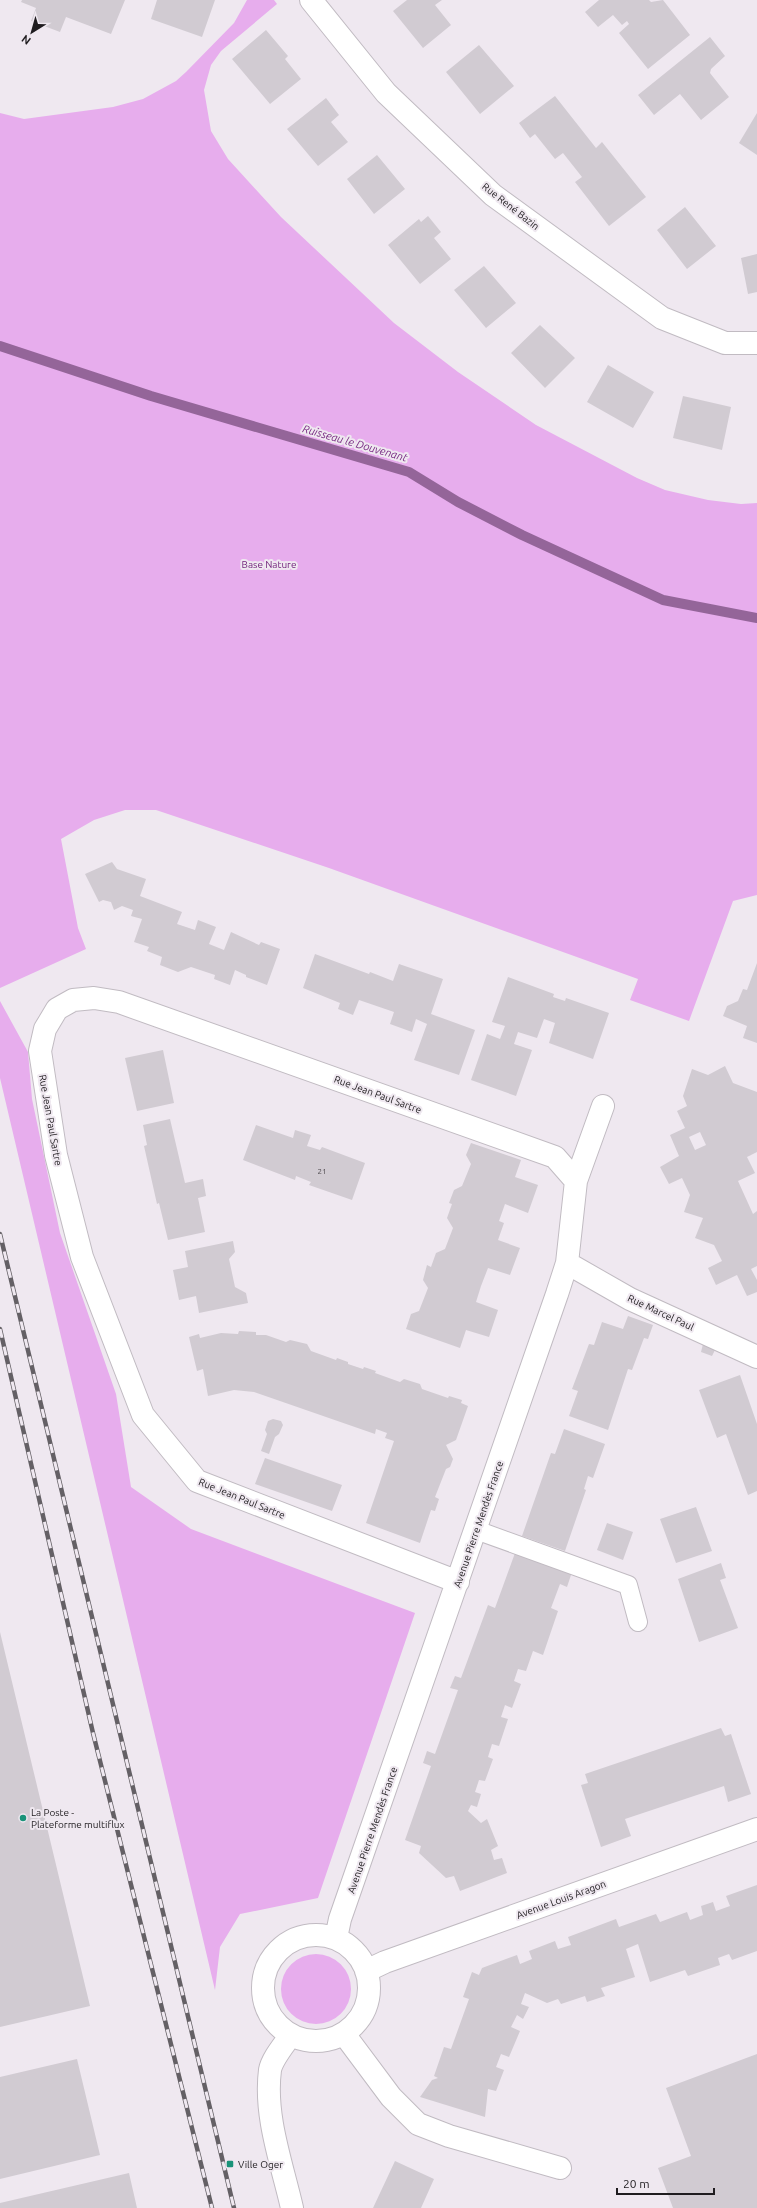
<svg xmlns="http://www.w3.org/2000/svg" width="757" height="2208" font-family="Ubuntu,sans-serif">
  <rect width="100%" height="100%" fill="#efe8f0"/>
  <!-- green -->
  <path fill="#e7aded" d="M 247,0 L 274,0 L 277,4 L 221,51 L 211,65 L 204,90 L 211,131 L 228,159 L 281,217 L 394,323 L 458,372 L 536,425 L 637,478 L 665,490 L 708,500 L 741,504 L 757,503 L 757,895 L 733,901 L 689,1021 L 630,1000 L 638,979 L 329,868 L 156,810 L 125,810 L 94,820 L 61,839 L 78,928 L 86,949 L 0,988 L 0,113 L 24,119 L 113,107 L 143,99 L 176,81 L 186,72 L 234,23 Z
    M 0,1001 L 28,1052 L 32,1099 L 60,1233 L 116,1394 L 131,1487 L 191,1529 L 415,1613 L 318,1898 L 240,1914 L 220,1947 L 215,1990 L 0,1078 Z
    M281 1989a35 35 0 1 1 70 0a35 35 0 1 1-70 0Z"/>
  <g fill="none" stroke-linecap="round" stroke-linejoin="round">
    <!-- stream -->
    <path stroke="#946599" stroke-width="10" d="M 0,346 L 151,396 L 409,472 L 458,502 L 522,535 L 663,600 L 757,618"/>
  </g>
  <!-- building -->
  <path fill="#d1cbd2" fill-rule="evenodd" d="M 22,0 L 125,0 L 111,34 L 66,17 L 60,32 L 31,21 L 36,8 L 21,2 Z
    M 157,0 L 215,0 L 202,37 L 151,19 Z
    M 407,0 L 442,0 L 435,5 L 451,25 L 423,48 L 393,11 Z
    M 599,0 L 649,0 L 651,2 L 663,0 L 690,35 L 648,69 L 619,33 L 629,24 L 627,21 L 622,25 L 613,15 L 598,27 L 585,12 Z
    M 266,30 L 288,56 L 285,59 L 301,79 L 270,104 L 232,59 Z
    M 710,37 L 725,56 L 711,69 L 710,73 L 729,97 L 701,120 L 680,94 L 654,115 L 638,95 Z
    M 479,45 L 514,86 L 480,114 L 446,72 Z
    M 555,96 L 596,148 L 602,142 L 646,197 L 609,226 L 575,182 L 582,177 L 563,153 L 555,159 L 535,134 L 530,138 L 519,123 Z
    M 326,98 L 339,115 L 331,122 L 348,142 L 318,166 L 287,129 Z
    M 757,113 L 757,155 L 739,143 Z
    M 377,155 L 405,189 L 374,214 L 347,179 Z
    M 685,207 L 716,246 L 687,269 L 657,230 Z
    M 428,216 L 441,232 L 434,238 L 451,259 L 420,284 L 388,245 L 419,219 L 421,222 Z
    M 757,254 L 757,292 L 748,294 L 741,258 Z
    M 484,266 L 516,303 L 486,328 L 454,290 Z
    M 540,325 L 575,358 L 545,388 L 511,353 Z
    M 608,365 L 654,392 L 633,428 L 587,402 Z
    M 683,396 L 731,407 L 722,450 L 673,438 Z
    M 112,862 L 117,869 L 146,879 L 140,896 L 182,912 L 177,924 L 195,930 L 198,920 L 216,927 L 209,944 L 224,950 L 231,932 L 259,945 L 261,942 L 280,949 L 267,985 L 246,977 L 246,975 L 235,970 L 230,985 L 214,979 L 215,975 L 191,967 L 178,972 L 160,965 L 162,957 L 147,951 L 149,947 L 134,942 L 142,919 L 131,916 L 133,910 L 122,906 L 114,910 L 111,902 L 103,900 L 99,902 L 85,874 Z
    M 315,954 L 369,974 L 370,972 L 393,981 L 399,964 L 443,979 L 431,1014 L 475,1030 L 459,1075 L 414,1060 L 427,1024 L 416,1019 L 412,1032 L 390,1024 L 394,1012 L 359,1000 L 353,1015 L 338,1009 L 340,1003 L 303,988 Z
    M 757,963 L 757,1043 L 743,1038 L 747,1026 L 723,1016 L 727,1006 L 738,1001 L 743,989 L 747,990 Z
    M 508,977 L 554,994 L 553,997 L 565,1001 L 566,998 L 609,1013 L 593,1059 L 549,1043 L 555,1023 L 544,1019 L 537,1038 L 518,1032 L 514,1044 L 532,1050 L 516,1096 L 471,1080 L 487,1034 L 500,1039 L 505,1026 L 492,1022 Z
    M 163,1050 L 174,1103 L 137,1111 L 125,1058 Z
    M 725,1066 L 733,1083 L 757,1092 L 757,1152 L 747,1157 L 755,1173 L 738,1181 L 753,1214 L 757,1211 L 757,1266 L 751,1269 L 757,1280 L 757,1292 L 747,1296 L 737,1275 L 716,1285 L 708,1268 L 722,1261 L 714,1245 L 695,1238 L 703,1218 L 684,1212 L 690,1195 L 682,1178 L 669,1184 L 660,1167 L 679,1156 L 670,1135 L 685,1128 L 677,1111 L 687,1106 L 683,1096 L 692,1069 L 708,1075 ZM 700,1132 L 706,1145 L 695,1150 L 689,1137 Z
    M 170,1119 L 185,1183 L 203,1179 L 206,1196 L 198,1198 L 205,1232 L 168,1240 L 159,1203 L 157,1204 L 144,1146 L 147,1145 L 143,1125 Z
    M 256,1125 L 293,1138 L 295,1130 L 311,1135 L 307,1146 L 320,1150 L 322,1147 L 365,1163 L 352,1200 L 309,1185 L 311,1182 L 296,1176 L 295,1180 L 243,1160 Z
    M 471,1143 L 521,1160 L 515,1177 L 538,1185 L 528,1213 L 505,1204 L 499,1221 L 504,1223 L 498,1240 L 520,1248 L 510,1275 L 488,1268 L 481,1286 L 476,1302 L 498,1310 L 489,1337 L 466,1330 L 460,1348 L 406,1329 L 411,1314 L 419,1311 L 428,1288 L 423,1280 L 427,1265 L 431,1267 L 436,1253 L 445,1249 L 453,1228 L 447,1218 L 452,1204 L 449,1203 L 454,1190 L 462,1186 L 471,1164 L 466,1155 Z
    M 233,1241 L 235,1252 L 229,1259 L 235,1287 L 246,1293 L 248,1303 L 199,1313 L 196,1296 L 179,1300 L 173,1270 L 188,1267 L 185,1251 Z
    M 628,1316 L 653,1325 L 648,1339 L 644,1338 L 632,1370 L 628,1369 L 608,1430 L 569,1416 L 578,1391 L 572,1389 L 589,1344 L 594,1345 L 602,1322 L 623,1329 Z
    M 239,1331 L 256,1332 L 256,1335 L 266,1335 L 286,1342 L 290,1340 L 307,1344 L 311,1351 L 336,1360 L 337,1358 L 348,1362 L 348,1364 L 363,1369 L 364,1367 L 376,1371 L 375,1373 L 400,1382 L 404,1379 L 420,1384 L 422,1389 L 448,1398 L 449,1396 L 462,1400 L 461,1403 L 468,1406 L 456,1440 L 446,1445 L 453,1459 L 450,1467 L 446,1469 L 435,1497 L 439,1499 L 435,1511 L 431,1510 L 420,1543 L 366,1523 L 394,1441 L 385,1438 L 387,1433 L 376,1429 L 375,1434 L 254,1392 L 234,1390 L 208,1396 L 203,1369 L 197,1371 L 189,1337 L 199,1334 L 200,1338 L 221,1333 L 238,1334 Z
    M 703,1344 L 715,1350 L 712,1356 L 701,1352 Z
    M 740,1375 L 757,1424 L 757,1491 L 748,1495 L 726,1434 L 717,1438 L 699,1390 Z
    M 273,1419 L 281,1421 L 283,1425 L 279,1434 L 275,1437 L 269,1454 L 261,1451 L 267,1434 L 265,1430 L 268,1421 Z
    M 564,1429 L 605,1444 L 593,1478 L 588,1476 L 584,1489 L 586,1490 L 565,1551 L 522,1536 L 551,1453 L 555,1454 Z
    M 265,1458 L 342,1485 L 332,1511 L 255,1484 Z
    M 696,1507 L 712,1551 L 676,1563 L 660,1519 Z
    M 607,1523 L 633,1532 L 623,1560 L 597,1550 Z
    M 515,1553 L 572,1572 L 567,1587 L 560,1584 L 551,1608 L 558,1611 L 543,1655 L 533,1651 L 526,1671 L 518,1669 L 514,1681 L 521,1684 L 512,1708 L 505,1705 L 501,1717 L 508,1719 L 499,1746 L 492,1744 L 488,1757 L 493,1759 L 485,1781 L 479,1780 L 475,1792 L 481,1794 L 477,1807 L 471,1805 L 468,1811 L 481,1823 L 487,1819 L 498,1846 L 491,1850 L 494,1860 L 502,1858 L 507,1873 L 460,1891 L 454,1876 L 446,1878 L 419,1853 L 421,1846 L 405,1840 L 431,1766 L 423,1763 L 427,1751 L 435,1754 L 458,1690 L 450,1688 L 455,1676 L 461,1678 L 488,1605 L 495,1608 Z
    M 721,1563 L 726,1578 L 720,1580 L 738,1628 L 699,1642 L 678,1579 Z
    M 0,1632 L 90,2006 L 0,2027 Z
    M 721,1728 L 725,1736 L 731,1734 L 751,1794 L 728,1802 L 724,1786 L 625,1819 L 631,1836 L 601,1847 L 581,1785 L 588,1783 L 585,1774 Z
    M 757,1885 L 757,1951 L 732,1960 L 729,1954 L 718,1958 L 720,1965 L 688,1976 L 685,1970 L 650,1982 L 638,1944 L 626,1949 L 635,1977 L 601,1988 L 605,1996 L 587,2002 L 585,1996 L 561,2004 L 558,1999 L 547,2003 L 525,1993 L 521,2004 L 529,2007 L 523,2019 L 517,2015 L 511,2027 L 520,2031 L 509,2057 L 501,2054 L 496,2067 L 504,2070 L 496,2091 L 488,2089 L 485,2117 L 420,2097 L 432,2080 L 438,2078 L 434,2076 L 444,2047 L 451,2049 L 469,1999 L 463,1997 L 472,1972 L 479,1975 L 482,1968 L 517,1955 L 520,1964 L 532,1959 L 529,1951 L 555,1941 L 558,1949 L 571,1945 L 568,1937 L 616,1919 L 619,1927 L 656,1914 L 660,1922 L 687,1912 L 690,1920 L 703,1915 L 701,1906 L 713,1902 L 716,1911 L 730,1906 L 726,1896 Z
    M 757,2054 L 757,2208 L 673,2208 L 658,2168 L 691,2156 L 666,2088 Z
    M 77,2059 L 100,2155 L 0,2179 L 0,2077 Z
    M 395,2161 L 434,2179 L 421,2208 L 373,2208 Z
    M 129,2173 L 137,2208 L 0,2208 L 0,2203 Z"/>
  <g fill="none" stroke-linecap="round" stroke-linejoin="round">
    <defs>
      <path id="lane" d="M 476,1530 L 628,1585 L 638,1622"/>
      <path id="street" d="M 311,0 L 386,93 L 493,195 L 662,318 L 725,343 L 757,343
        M 567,1263 L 630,1299 L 757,1357
        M 458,1582 L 197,1481 L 143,1415 L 82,1257 L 56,1155 L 40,1051 L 45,1029 L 57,1009 L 73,1000 L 94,998 L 119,1002 L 555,1157 L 576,1181
        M263 1988a53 53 0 1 1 106 0a53 53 0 1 1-106 0Z
        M 336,1938 L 340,1919 L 557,1294 L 567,1263 L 576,1181 L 603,1106
        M 366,1971 L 385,1962 L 757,1829
        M 344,2034 L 391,2097 L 418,2124 L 449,2136 L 560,2168
        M 290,2036 C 284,2045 272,2059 270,2070 C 264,2116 282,2164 292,2208"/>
    </defs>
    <!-- lane casing -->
    <use href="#lane" stroke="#c1bbc2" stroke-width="20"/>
    <!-- street casing -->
    <use href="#street" stroke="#c1bbc2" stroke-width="24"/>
    <!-- lane -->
    <use href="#lane" stroke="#fff" stroke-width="18"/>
    <!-- street -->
    <use href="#street" stroke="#fff" stroke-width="22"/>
    <defs>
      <path id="rail" d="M 0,1234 L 234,2208
        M 0,1329 L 93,1733 L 212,2208"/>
    </defs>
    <!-- rail casing -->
    <use href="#rail" stroke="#646065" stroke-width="4.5"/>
    <!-- rail -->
    <use href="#rail" stroke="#efe8f0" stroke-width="3" stroke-dasharray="9" stroke-linecap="butt"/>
  </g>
  <!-- markers -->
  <g fill="#1a9379" stroke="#efe8f0" stroke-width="1.5">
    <circle cx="23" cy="1818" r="4"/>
    <rect x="226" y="2160" width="8" height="8" rx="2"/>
  </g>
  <g text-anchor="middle" stroke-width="4" stroke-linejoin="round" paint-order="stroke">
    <!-- number labels -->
    <g font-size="8" fill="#4c484c">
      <text x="322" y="1174">21</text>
    </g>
    <!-- street labels -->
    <g font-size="10" fill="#1f1c1f" stroke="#efe8f0">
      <text transform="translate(511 206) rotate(38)" y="4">Rue René Bazin</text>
      <text transform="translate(378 1094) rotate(20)" y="4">Rue Jean Paul Sartre</text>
      <text transform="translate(51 1120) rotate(80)" y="4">Rue Jean Paul Sartre</text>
      <text transform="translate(661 1312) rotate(25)" y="4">Rue Marcel Paul</text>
      <text transform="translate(242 1498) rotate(22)" y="4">Rue Jean Paul Sartre</text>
      <text transform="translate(478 1524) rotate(-71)" y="4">Avenue Pierre Mendès France</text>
      <text transform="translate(372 1830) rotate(-71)" y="4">Avenue Pierre Mendès France</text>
      <text transform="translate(561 1899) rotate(-20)" y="4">Avenue Louis Aragon</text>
    </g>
    <!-- park labels -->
    <g font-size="10" fill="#72227b" stroke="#efe8f0">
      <text x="269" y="568">Base Nature</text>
    </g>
    <!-- poi labels -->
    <g font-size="10" fill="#1f1c1f" stroke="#efe8f0" text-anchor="start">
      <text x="31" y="1816">La Poste -<tspan x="31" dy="12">Plateforme multiflux</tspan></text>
      <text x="238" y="2168">Ville Oger</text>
    </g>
    <!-- water labels -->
    <g font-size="11" font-style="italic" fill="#782a82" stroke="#efe8f0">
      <text transform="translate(355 443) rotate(16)" y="4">Ruisseau le Douvenant</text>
    </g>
  </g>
  <!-- north arrow -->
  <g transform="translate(32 32) rotate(217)" stroke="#efe8f0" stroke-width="3" paint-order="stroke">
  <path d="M0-3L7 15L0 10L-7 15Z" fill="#1f1c1f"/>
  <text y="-6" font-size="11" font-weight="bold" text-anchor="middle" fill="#1f1c1f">N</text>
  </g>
  <!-- scale -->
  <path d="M617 2188v6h97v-6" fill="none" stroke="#1f1c1f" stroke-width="2"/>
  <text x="623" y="2188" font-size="12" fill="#1f1c1f" stroke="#efe8f0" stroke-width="3" paint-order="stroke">20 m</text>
</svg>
